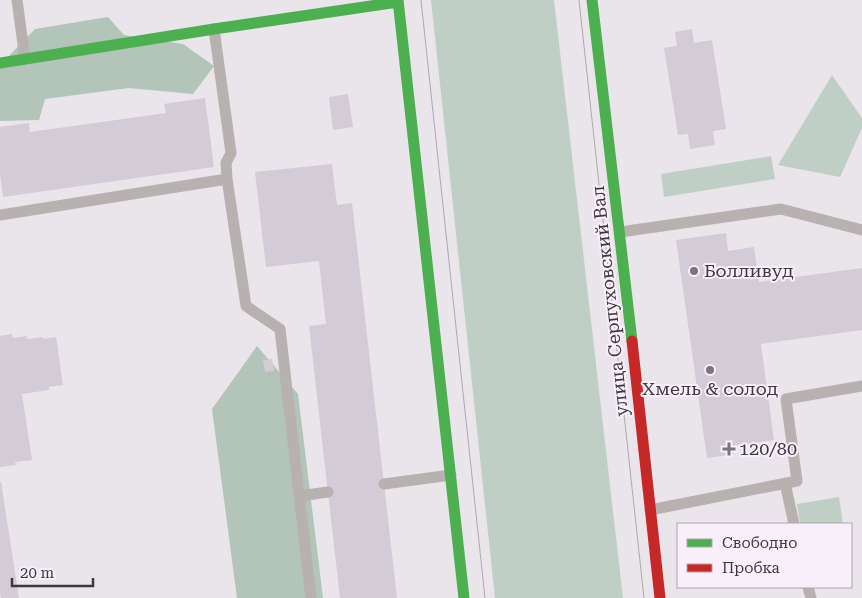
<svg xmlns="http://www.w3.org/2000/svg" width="862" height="598" font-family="'Roboto Serif',serif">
  <rect width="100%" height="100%" fill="#eae4eb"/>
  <!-- green -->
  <path fill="#c0cfc6" d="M 431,0 L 554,0 L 623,598 L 495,598 Z
    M 832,75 L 862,118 L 862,128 L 840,177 L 778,165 Z
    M 771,156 L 775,179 L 664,197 L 661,174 Z
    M 839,497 L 843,524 L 800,524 L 797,504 Z"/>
  <!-- forest -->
  <path fill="#b3c4b9" d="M 108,17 L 124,35 L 183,44 L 214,66 L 193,94 L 129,88 L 45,99 L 39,120 L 0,121 L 0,65 L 35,29 Z
    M 257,346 L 298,394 L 323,598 L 237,598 L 212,409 Z"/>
  <!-- building -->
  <path fill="#d3ccd6" d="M 692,29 L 694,43 L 712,40 L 726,129 L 713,131 L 715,145 L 690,149 L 688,134 L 678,135 L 664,48 L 677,46 L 675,32 Z
    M 348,94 L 353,127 L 333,130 L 329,97 Z
    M 205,98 L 214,167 L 3,197 L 0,173 L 0,127 L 29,123 L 30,132 L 152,115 L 166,113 L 164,104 Z
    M 332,164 L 337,205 L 352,203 L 397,598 L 340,598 L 309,326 L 326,324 L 319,261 L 266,267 L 255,172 Z
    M 726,233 L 728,251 L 754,247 L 759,282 L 862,268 L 862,330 L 761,344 L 774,440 L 733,446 L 734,454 L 707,458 L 676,240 Z
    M 12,334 L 13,338 L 27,336 L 27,339 L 43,337 L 43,339 L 56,337 L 63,385 L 49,387 L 49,390 L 22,394 L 32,460 L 15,462 L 16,465 L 0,467 L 0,336 Z
    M 272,359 L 274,371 L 265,372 L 263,360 Z
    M 0,482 L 1,482 L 19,598 L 1,598 L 0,592 Z"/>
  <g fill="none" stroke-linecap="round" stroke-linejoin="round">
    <!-- lane -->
    <path stroke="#b7b1b0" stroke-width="11" d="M 17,0 L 25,59
      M 214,29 L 231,153 L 226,163 L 227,179 L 246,306 L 280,329 L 311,598
      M 0,215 L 227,179
      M 620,232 L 781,209 L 862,230
      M 785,483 L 794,524
      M 384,484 L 451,475
      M 299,496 L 328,492
      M 650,510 L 797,481 L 786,399 L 862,386
      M 808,587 L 811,598"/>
    <!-- fast -->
    <path stroke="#4caf50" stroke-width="11" d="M 398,0 L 464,598
      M 592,0 L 632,341
      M 0,63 L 214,29 L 398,2"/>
    <!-- jam -->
    <path stroke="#c62828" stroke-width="11" d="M 632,341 L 660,598"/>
    <!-- tram -->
    <path stroke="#aca8a9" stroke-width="1" d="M 421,0 L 485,598
      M 579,0 L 644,598"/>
  </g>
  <!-- markers -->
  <g fill="#79757a" stroke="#f8effb" stroke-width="2">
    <circle cx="694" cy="271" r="5"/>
    <circle cx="710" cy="370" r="5"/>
    <path d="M726.5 441.5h5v5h5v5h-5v5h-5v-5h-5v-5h5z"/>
  </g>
  <g text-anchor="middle" stroke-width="4" stroke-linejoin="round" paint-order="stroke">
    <!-- poi labels -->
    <g font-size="18" fill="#3c393d" stroke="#f8effb" text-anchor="start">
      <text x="704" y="277">Болливуд</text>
      <text x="710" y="395" text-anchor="middle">Хмель &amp; солод</text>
      <text x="739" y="455">120/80</text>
    </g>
    <!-- street labels -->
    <g font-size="18" fill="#3c393d" stroke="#f8effb">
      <text transform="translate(610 301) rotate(-96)" y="6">улица Серпуховский Вал</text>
    </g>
  </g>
  <!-- legend -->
  <rect x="677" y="523" width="175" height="65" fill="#f8effb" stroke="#ada6af"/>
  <rect x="687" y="539" width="25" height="8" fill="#4caf50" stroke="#ada6af"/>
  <text x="722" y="548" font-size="15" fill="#3c393d">Свободно</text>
  <rect x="687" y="564" width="25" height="8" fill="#c62828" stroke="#ada6af"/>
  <text x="722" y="573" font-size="15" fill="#3c393d">Пробка</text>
  <!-- scale -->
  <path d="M12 578v8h81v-8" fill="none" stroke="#3c393d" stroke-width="2.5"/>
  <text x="20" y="578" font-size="15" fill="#3c393d" stroke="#f8effb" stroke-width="4" paint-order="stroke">20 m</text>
</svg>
